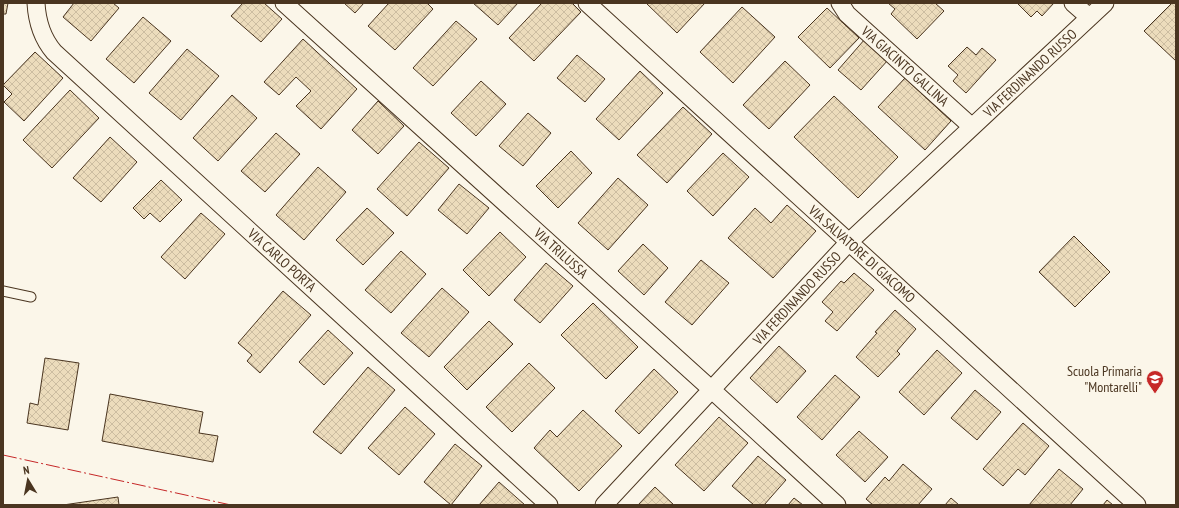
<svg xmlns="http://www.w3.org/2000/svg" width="1179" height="508" font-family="'PT Sans Narrow',sans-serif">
  <defs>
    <pattern id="building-cross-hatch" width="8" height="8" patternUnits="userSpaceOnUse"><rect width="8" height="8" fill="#ecdcbc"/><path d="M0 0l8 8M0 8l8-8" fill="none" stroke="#ccbda1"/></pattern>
  </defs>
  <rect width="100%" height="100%" fill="#fbf6e9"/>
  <!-- building -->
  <path fill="url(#building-cross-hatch)" stroke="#4a3520" d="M 3,3 L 8,3 L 6,14 L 3,14 Z
    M 74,3 L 113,3 L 119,8 L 91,41 L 63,17 Z
    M 243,3 L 264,3 L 282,19 L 261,42 L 231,16 Z
    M 344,3 L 364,3 L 355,13 Z
    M 389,3 L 427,3 L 433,9 L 395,50 L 368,26 Z
    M 473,3 L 518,3 L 498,25 Z
    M 542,3 L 572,3 L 581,12 L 534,61 L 509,38 Z
    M 646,3 L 705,3 L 677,33 Z
    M 888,3 L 935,3 L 944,11 L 917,39 L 891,14 L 895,9 Z
    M 1017,3 L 1054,3 L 1042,16 L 1037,11 L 1031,17 Z
    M 1172,3 L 1176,3 L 1176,61 L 1144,31 Z
    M 742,7 L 775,37 L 733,83 L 700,52 Z
    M 827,8 L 859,38 L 830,68 L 798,37 Z
    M 143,17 L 171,41 L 134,83 L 106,59 Z
    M 456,21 L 477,39 L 433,86 L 413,68 Z
    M 303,39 L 357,89 L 321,129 L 296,106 L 311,91 L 296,77 L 279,95 L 264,82 Z
    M 865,39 L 888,60 L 861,90 L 838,70 Z
    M 967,47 L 976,55 L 982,48 L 996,60 L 966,93 L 953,81 L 958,75 L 948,66 Z
    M 187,49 L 219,76 L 181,120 L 149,93 Z
    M 35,52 L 63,78 L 24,121 L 4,102 L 12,94 L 3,85 Z
    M 577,55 L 605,79 L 585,102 L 557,78 Z
    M 785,61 L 810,85 L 769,129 L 743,105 Z
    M 640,71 L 663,93 L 619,140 L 596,119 Z
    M 905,78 L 951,121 L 925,150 L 878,107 Z
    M 481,81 L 506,104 L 476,136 L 451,113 Z
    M 70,90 L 99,118 L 52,168 L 23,140 Z
    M 232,95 L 257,118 L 218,161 L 193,138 Z
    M 834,96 L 898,157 L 858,198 L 794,137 Z
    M 378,101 L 404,126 L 378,154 L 352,130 Z
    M 683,107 L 712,134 L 667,183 L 637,155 Z
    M 528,113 L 551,133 L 523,166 L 499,146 Z
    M 276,133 L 300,154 L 265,192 L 241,171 Z
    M 110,137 L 137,162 L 101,202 L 73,178 Z
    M 419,142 L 449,168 L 407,216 L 377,189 Z
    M 571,151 L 592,173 L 558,208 L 536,186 Z
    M 723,153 L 749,177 L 713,216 L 687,191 Z
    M 318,167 L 346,192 L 304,240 L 276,215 Z
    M 618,178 L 648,205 L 608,250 L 578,223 Z
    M 161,180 L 182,200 L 160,222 L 150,213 L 144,219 L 133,208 Z
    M 459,184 L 489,208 L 467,234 L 438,210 Z
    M 787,205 L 816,231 L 773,278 L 728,238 L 755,208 L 771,223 Z
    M 367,208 L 394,233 L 363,265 L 336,240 Z
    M 201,213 L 225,234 L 185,279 L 161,257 Z
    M 500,232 L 526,257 L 489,296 L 463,270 Z
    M 1074,236 L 1110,272 L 1075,307 L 1039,272 Z
    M 643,244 L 668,268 L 644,295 L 618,271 Z
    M 401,251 L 426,274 L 391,313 L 365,290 Z
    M 701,260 L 729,283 L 692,325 L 665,302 Z
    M 546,263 L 573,286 L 540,323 L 514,300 Z
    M 854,273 L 874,290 L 837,331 L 825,321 L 833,312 L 822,302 L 841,281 L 844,283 Z
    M 442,288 L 469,312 L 429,357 L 401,333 Z
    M 283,291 L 311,315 L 260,373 L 247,361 L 252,355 L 238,343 Z
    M 593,303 L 638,347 L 606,379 L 561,335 Z
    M 895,310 L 916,329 L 897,351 L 900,354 L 878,377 L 856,357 L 877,333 L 875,332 Z
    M 489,321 L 513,344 L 467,390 L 444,367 Z
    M 328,330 L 353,353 L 324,385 L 299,362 Z
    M 779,346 L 806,371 L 777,403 L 750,378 Z
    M 937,350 L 962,373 L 924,415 L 899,392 Z
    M 45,358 L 79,363 L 68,430 L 27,423 L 30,403 L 38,405 Z
    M 529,363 L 555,388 L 512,432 L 486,407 Z
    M 368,367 L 395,390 L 341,454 L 313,432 Z
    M 654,369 L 678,392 L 639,434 L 615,411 Z
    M 835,375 L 860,397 L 822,440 L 797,417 Z
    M 975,390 L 1001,412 L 977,440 L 951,418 Z
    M 110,394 L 203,412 L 199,433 L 218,436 L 213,462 L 102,441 Z
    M 405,407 L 435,434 L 399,475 L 368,448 Z
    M 583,410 L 622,446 L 579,491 L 534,448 L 550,430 L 557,437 Z
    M 719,417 L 748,443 L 704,491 L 675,465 Z
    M 1023,423 L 1049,446 L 1025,475 L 1018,469 L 1003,486 L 983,469 Z
    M 859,431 L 888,457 L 865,482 L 836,455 Z
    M 455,444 L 482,466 L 451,505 L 424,482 Z
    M 758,456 L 786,480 L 764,505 L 754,505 L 732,486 Z
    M 903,464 L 932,489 L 918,505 L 873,505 L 866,499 L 885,477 L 889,481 Z
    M 1059,469 L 1083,489 L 1070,505 L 1029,505 Z
    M 499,482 L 525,505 L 479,505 Z
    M 655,487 L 674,505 L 638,505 Z
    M 118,497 L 119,505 L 63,505 Z
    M 794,498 L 803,505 L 788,505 Z
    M 951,498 L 959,505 L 945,505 Z
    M 1107,500 L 1113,505 L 1103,505 Z"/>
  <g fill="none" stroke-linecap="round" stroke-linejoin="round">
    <defs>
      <path id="service" d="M 3,291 L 31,297"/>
      <path id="minor" d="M 36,3 C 37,21 42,38 54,52 L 549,505
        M 284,3 L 712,390 L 837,505
        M 587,3 L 1137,505
        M 840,3 L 847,14 L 972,127
        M 1073,3 L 1089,17
        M 604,505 L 849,242 L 1105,3"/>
    </defs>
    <!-- service casing -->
    <use href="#service" stroke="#4a3520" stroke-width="11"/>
    <!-- minor casing -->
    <use href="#minor" stroke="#4a3520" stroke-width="19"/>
    <!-- service -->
    <use href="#service" stroke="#fbf6e9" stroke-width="9"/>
    <!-- minor -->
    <use href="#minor" stroke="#fbf6e9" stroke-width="17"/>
    <!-- power -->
    <path stroke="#c62828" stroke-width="1" stroke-dasharray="14 3 2 3" stroke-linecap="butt" d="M 3,455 L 231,505"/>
  </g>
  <!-- icons -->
  <defs>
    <symbol id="school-pin" viewBox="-11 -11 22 30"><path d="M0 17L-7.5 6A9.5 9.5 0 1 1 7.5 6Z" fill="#c62828" stroke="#fbf6e9"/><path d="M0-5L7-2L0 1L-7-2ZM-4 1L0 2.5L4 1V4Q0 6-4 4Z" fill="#fff"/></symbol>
  </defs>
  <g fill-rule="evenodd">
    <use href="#school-pin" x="1145" y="369" width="20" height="27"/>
  </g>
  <g text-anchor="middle" stroke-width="3" stroke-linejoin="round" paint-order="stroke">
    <!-- street labels -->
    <g font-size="14" fill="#4a3520" stroke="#fbf6e9">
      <text transform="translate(905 66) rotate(42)" y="5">VIA GIACINTO GALLINA</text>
      <text transform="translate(1030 73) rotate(-43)" y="5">VIA FERDINANDO RUSSO</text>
      <text transform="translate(561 253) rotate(42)" y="5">VIA TRILUSSA</text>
      <text transform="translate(862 254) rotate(42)" y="5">VIA SALVATORE DI GIACOMO</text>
      <text transform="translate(282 260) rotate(42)" y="5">VIA CARLO PORTA</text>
      <text transform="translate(797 298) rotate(-47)" y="5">VIA FERDINANDO RUSSO</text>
    </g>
    <!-- poi labels -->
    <g font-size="14" fill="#4a3520" stroke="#fbf6e9" text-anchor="end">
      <text x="1142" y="376">Scuola Primaria<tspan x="1142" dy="16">"Montarelli"</tspan></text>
    </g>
  </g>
  <!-- border -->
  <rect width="1179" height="508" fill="none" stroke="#4a3520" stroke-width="8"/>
  <!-- north arrow -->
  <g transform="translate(28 480) rotate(350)" stroke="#fbf6e9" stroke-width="3" paint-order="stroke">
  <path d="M0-3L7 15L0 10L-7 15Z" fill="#4a3520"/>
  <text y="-6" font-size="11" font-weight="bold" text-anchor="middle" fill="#4a3520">N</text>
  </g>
</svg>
